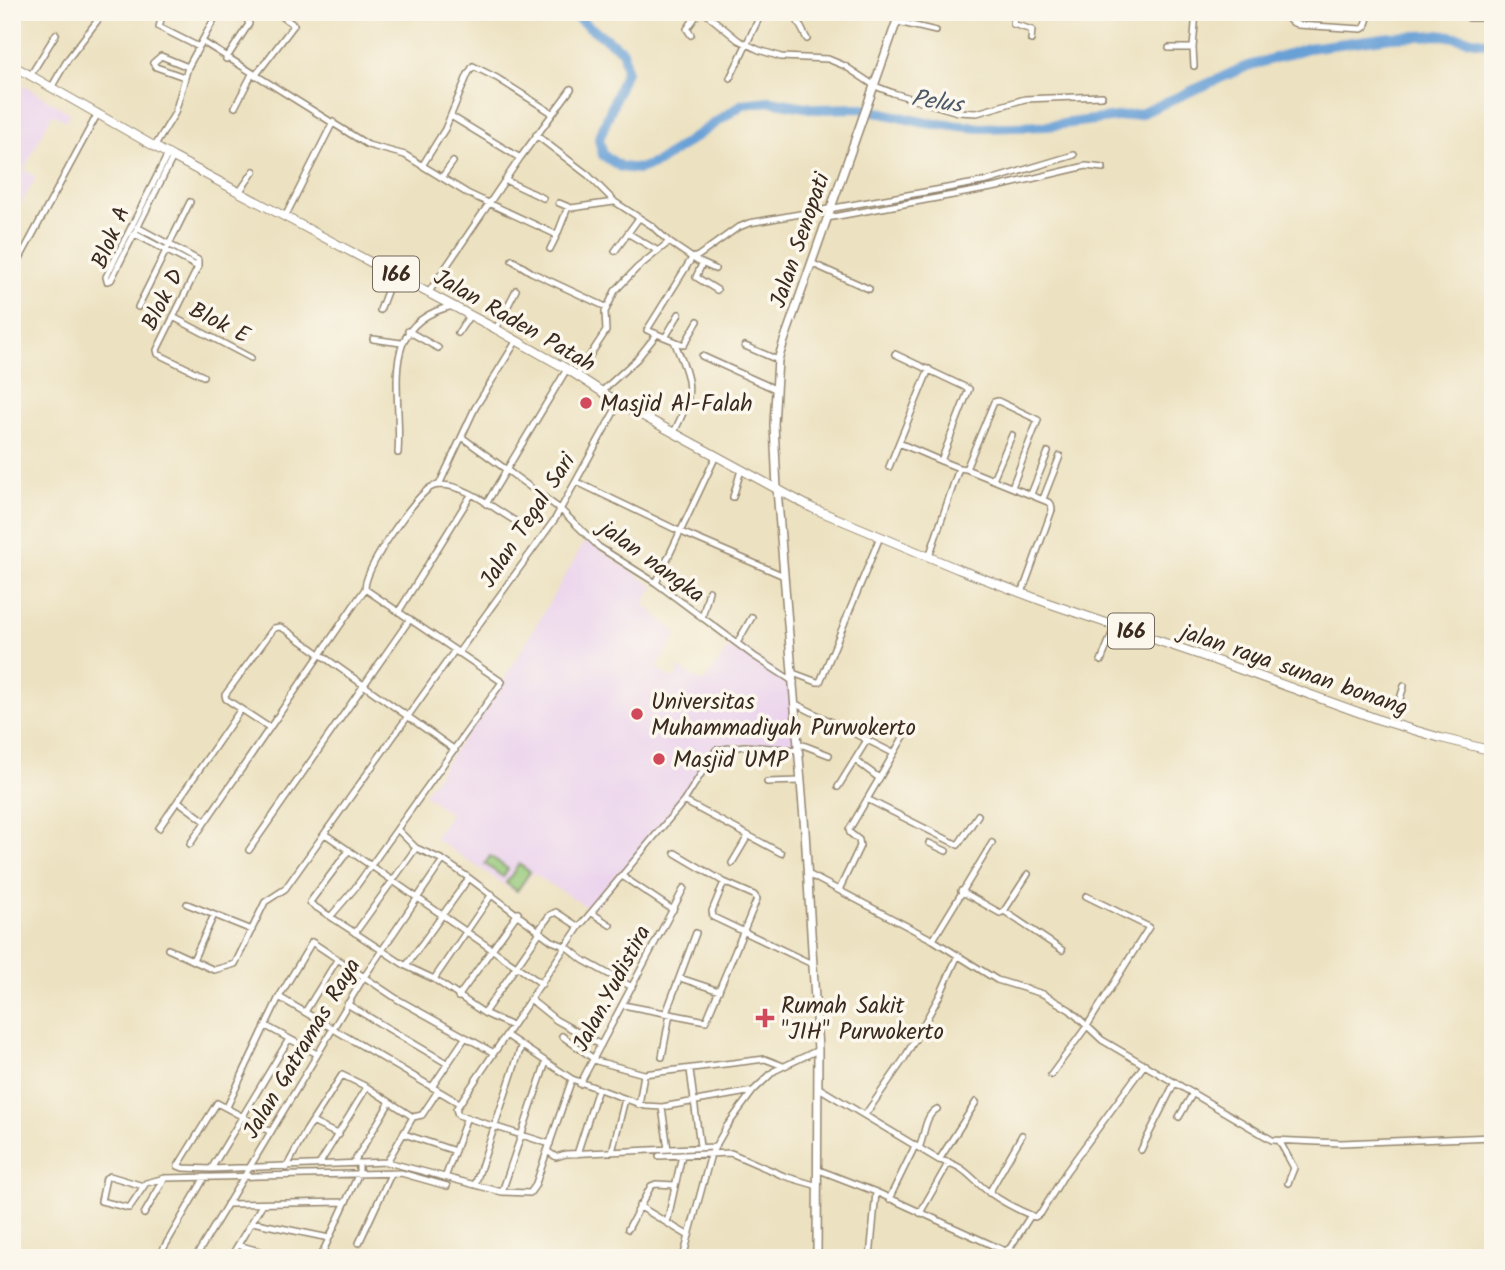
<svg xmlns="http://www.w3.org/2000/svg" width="1505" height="1270" font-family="Kalam,sans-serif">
  <rect width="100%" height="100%" fill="#fbf7ec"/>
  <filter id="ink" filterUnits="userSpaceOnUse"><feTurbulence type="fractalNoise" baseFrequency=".0143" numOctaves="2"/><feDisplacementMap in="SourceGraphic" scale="14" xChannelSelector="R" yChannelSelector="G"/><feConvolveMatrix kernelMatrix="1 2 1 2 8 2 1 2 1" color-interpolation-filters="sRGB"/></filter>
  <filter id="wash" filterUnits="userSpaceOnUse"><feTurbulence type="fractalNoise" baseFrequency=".00686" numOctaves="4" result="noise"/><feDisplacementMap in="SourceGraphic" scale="28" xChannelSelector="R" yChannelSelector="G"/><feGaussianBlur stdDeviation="1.57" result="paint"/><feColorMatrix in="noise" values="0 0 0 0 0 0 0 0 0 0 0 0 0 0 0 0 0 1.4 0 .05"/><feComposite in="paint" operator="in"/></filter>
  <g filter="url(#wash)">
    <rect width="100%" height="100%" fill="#ece1c0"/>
    <!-- built -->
    <path fill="#ead1ed" d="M 24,85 L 70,113 L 66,121 L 52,114 L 24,170 L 36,177 L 12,220 L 12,107 Z
      M 586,540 L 654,587 L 643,604 L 677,634 L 656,668 L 673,680 L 680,668 L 703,683 L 734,641 L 792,683 L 798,749 L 737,745 L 714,749 L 676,808 L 592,910 L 532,873 L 517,893 L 434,838 L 450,814 L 424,794 L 505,678 Z"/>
    <!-- grass -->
    <path fill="#96c97a" stroke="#687a4c" stroke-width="2" d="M 490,856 L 508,869 L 503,877 L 485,864 Z
      M 519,864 L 530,872 L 517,891 L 506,883 Z"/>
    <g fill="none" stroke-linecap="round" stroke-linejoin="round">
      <!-- river -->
      <path stroke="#69a0d6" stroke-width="10" d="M 405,12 L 441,12
        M 526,12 L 573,15 L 623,51 L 626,71 L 599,139 L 603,155 L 621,167 L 639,169 L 658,162 L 743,104 L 770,101 L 817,109 L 860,108 L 926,123 L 981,128 L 1047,126 L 1140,114 L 1245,67 L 1308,48 L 1391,37 L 1444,35 L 1493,44"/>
    </g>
  </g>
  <g filter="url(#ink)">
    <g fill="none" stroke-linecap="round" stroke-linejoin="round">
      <defs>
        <path id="street" d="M 163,12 L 159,27 L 199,47
          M 206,12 L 215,18
          M 704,12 L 738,40 L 759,50 L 781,57 L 828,59 L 845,66 L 875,86 L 893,93 L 958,112 L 977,113 L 1025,99 L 1102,96
          M 790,12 L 795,16 L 807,39
          M 1015,12 L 1013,24 L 1032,30 L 1031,40
          M 1287,12 L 1290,21 L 1298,25 L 1362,29 L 1365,27 L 1370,12
          M 1466,12 L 1465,15 L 1469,18 L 1493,18
          M 898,22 L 936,31
          M 691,35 L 687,29 L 699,12
          M 203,42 L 368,145 L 405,155 L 467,193 L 557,235 L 568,207
          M 1169,48 L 1193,48 L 1194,66
          M 1193,48 L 1196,12
          M 226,59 L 249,24 L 246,17 L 249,12
          M 30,76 L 56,34
          M 255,76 L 294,25 L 276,12
          M 184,77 L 156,67 L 153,63 L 161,56 L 188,67
          M 730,78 L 762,12
          M 51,88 L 68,59 L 104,12
          M 235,107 L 252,74
          M 451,116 L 520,158
          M 536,135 L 588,175 L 615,202 L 652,226 L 669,242 L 697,261 L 715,269
          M 155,146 L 175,113 L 188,67 L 218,12
          M 168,154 L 106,277 L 107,281 L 111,280 L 173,157
          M 422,166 L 445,129 L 468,74 L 473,66 L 497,78 L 552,113
          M 442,177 L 453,162
          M 505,180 L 543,198
          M 240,191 L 254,171
          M 559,203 L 571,208 L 614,202
          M 286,215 L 333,122
          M 827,218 L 997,187 L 1086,166 L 1103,168
          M 137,227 L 198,260 L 198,267
          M 135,234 L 198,267
          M 629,234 L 658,251
          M 550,249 L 557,235
          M 615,251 L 639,218
          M 512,260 L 531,272 L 606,307
          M 811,263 L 869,289
          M 702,264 L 696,277 L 717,290
          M 198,267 L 157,350 L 158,354 L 203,376
          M 12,273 L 98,113
          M 429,292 L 520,158 L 571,89
          M 138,307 L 190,202
          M 380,310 L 394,273
          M 173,317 L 251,358
          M 698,321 L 684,345 L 647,330 L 692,258 L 698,256 L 737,228 L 749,223 L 987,181 L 1074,155
          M 496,329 L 516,290
          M 408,331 L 438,348
          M 458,333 L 470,315
          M 666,336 L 679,314
          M 373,339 L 401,343
          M 745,346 L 778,360
          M 895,354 L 969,389 L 941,461 L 959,468
          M 702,356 L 775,389
          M 577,375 L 606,331 L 605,312 L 615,291 L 637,268 L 669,242
          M 601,392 L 637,359 L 657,334
          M 674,432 C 696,389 691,383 674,341
          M 463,438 L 560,509 L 599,547 L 656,583 L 754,656 L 794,682
          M 899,443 L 941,461
          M 398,453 C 403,393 375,323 453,306
          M 889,467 L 929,369
          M 966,469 L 994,402 L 998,401 L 1038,420 L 1012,487
          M 993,479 L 1012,435
          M 577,482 L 679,531 L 784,576
          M 439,485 L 475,408 L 517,340
          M 1031,494 L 1048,452
          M 733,497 L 741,470
          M 1043,499 L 1060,456
          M 486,504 L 567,369
          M 929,557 L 959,468 L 966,469 L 1048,502 L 1051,504 L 1052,510 L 1022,593
          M 656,583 L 716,456
          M 399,611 L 471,495
          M 702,618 L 709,591
          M 737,643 L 752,617
          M 458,653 L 555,519 L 619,403
          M 1101,661 L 1115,626
          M 793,673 L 817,682 L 820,682 L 880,537
          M 796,704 L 893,753
          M 241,709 L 270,728
          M 1392,724 L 1404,686
          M 798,743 L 829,755
          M 855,760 L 879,778
          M 767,782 L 801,781
          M 838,787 L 867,740
          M 867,799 L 958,845 L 978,815
          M 178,801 L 205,821
          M 684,801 L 781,853
          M 159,828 L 241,709 L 226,699 L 225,695 L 274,628 L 280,627 L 286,630 L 455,750
          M 397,829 L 416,848 L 443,860 L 469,878 L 552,941 L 567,947 L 583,960 L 632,987
          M 325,834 L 542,984
          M 929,843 L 946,851
          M 190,844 L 365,589 C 365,567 410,505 427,490 C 431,486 437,485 442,485 C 469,486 496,511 519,523
          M 249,850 L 410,619
          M 349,850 L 310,902 L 311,904 L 406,966 L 434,979 L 484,1013 L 512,1026
          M 732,863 L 748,836
          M 808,874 L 933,940 L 997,980 L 1043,994 L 1070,1010 L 1102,1040 L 1272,1140 L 1341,1143 L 1493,1137
          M 622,876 L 673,910
          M 724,882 L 712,911 L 713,917 L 812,964
          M 839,890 L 860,846 L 859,840 L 850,833 L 849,830 L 907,731
          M 961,891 L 1000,913 L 1004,911 L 1062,950
          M 187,904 L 252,930
          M 1004,911 L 1028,874
          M 592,913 L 610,925
          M 331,916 L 355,888 L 502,682 L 365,589
          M 538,931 L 550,915 L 556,912 L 579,927
          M 355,933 L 416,848
          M 933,940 L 992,843
          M 168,949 L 214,970 L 235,964 L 265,902 L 285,889 L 455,650
          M 193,960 L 214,915
          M 406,966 L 469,878
          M 680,978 L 719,991
          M 434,979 L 492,894
          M 279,997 L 459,1103
          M 458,997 L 518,913
          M 531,1000 L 556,1020 L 601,1045
          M 347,1004 L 448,1064
          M 623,1005 L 706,1021 L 757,899 L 754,895 L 724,882 L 675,853
          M 305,1012 L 337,960
          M 484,1013 L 540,932
          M 666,1013 L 696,933
          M 266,1026 L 317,1054
          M 506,1035 L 572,1079 L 645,1106 L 662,1107 L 753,1091
          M 562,1036 L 594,1059
          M 662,1057 L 670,1014
          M 593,1060 L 644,1074 L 765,1059 L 783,1066
          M 690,1070 L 700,1146
          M 1051,1075 L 1087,1026 L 1149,927 L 1086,896
          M 580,1084 L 684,888
          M 432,1087 L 465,1038
          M 819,1088 L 939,1160 C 967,1166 970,1179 990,1193 C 1003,1202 1020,1211 1035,1217 L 1041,1213 L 1066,1172 L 1145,1064
          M 639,1105 L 644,1074
          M 227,1107 L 279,997 L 312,942 L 397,999 L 494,1053
          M 662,1107 L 668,1149
          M 865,1115 L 904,1059 L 940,995 L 958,955
          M 413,1117 L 422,1115 L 438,1091
          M 1179,1117 L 1193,1093
          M 312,1122 L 339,1135
          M 271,1132 L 217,1103 L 178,1166 L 183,1168 L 211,1169 L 387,1162 L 502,1192 L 530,1193 L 535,1186 L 572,1079
          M 404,1134 L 455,1151
          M 1280,1142 L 1294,1168 L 1288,1183
          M 550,1144 L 458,1115 L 456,1109 L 579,927 L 684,801 L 716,750 L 744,746 L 799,750
          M 919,1148 C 925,1135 924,1116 937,1109
          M 1141,1150 L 1175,1082
          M 547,1151 L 556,1157 L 566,1154 L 714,1147
          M 612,1152 L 625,1099
          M 577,1154 L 598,1089
          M 659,1156 L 731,1153 L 784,1176 L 818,1186
          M 939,1160 L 976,1102
          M 354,1162 L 390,1102
          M 320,1163 L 367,1087
          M 286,1168 L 306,1131 L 342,1075 L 367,1087 L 413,1117 L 387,1162
          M 211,1169 L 289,1039
          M 819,1170 L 876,1192 L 1005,1251 L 1010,1248 L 1031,1215
          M 445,1178 L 467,1117
          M 475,1185 L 521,1047
          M 143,1186 L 110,1176 L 106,1178 L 101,1201 L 129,1208 L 146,1183 L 165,1178 L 401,1173 L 447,1186
          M 502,1192 L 546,1062
          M 989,1193 L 1022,1135
          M 889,1199 L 915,1146
          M 227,1204 L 346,1202
          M 639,1206 L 689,1236
          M 920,1213 L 949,1162
          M 144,1214 L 165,1178
          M 252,1222 L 329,1238
          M 667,1223 L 682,1155
          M 628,1229 L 651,1186 L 656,1184 L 675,1185
          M 359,1243 L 391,1174
          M 238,1245 L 284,1258
          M 158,1258 L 205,1177
          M 195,1258 L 364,977 L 443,860
          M 230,1258 L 262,1205
          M 320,1258 L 359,1173 L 359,1163
          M 683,1258 L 711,1154 L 727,1126 L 753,1091 L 774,1071 L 818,1050
          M 870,1258 L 876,1192"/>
        <path id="secondary" d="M 817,1258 L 818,1050 L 805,831 L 777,489 L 774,424 L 778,360 L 784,341 L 900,12"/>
        <path id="primary" d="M 12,65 L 173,157 L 496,329 L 567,369 L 619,403 L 812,508 L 958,569 L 1048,603 L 1203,656 L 1380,720 L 1441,738 L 1493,751"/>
      </defs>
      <!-- street casing -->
      <use href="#street" stroke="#94866f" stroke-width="8"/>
      <!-- secondary casing -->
      <use href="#secondary" stroke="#94866f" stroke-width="10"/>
      <!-- primary casing -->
      <use href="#primary" stroke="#94866f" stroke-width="10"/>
      <!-- street -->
      <use href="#street" stroke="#fff" stroke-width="5"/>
      <!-- secondary -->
      <use href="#secondary" stroke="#fff" stroke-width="7"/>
      <!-- primary -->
      <use href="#primary" stroke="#fff" stroke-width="8"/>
    </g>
  </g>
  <!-- markers -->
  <g fill="#d1495b" stroke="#fbf7ec" stroke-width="2.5">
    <circle cx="586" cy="403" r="7"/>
    <circle cx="637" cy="714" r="7"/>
    <circle cx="659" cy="759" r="7"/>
    <path d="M761.5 1007.5h7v7h7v7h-7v7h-7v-7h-7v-7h7z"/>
  </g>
  <g text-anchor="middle" stroke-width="7" stroke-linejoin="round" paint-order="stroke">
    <!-- shield labels -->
    <g fill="#fbf7ec" stroke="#75685c" stroke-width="2">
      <rect x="373" y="256.5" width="46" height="35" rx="5"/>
      <rect x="1108" y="613.5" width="46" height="35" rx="5"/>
    </g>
    <g font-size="21" font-weight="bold" fill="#3b2a1e">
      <text x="396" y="281">166</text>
      <text x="1131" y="638">166</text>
    </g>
    <!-- street labels -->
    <g font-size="23" fill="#3b2a1e" stroke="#fbf7ec">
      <text transform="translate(110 237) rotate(-67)" y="8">Blok A</text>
      <text transform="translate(799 240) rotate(-71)" y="8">Jalan Senopati</text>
      <text transform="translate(162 299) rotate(-63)" y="8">Blok D</text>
      <text transform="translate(515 320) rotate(30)" y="8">Jalan Raden Patah</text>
      <text transform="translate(220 322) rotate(27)" y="8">Blok E</text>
      <text transform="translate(527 520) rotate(-57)" y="8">Jalan Tegal Sari</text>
      <text transform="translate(653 561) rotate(36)" y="8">jalan nangka</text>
      <text transform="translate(1295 669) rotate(19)" y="8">jalan raya sunan bonang</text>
      <text transform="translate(611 988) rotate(-62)" y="8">Jalan.Yudistira</text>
      <text transform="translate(301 1048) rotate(-59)" y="8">Jalan Gatramas Raya</text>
    </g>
    <!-- poi labels -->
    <g font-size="23" fill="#3b2a1e" stroke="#fbf7ec" text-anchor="start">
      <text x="600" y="411">Masjid Al-Falah</text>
      <text x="651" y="709">Universitas<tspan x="651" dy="26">Muhammadiyah Purwokerto</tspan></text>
      <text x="673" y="767">Masjid UMP</text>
      <text x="781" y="1013">Rumah Sakit<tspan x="781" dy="26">"JIH" Purwokerto</tspan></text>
    </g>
    <!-- water labels -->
    <g font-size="24" font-style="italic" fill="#4d5968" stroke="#fbf7ec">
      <text transform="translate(937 101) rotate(8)" y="8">Pelus</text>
    </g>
  </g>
  <!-- margin -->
  <rect width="1505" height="1270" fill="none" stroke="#fbf7ec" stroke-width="42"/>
</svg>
